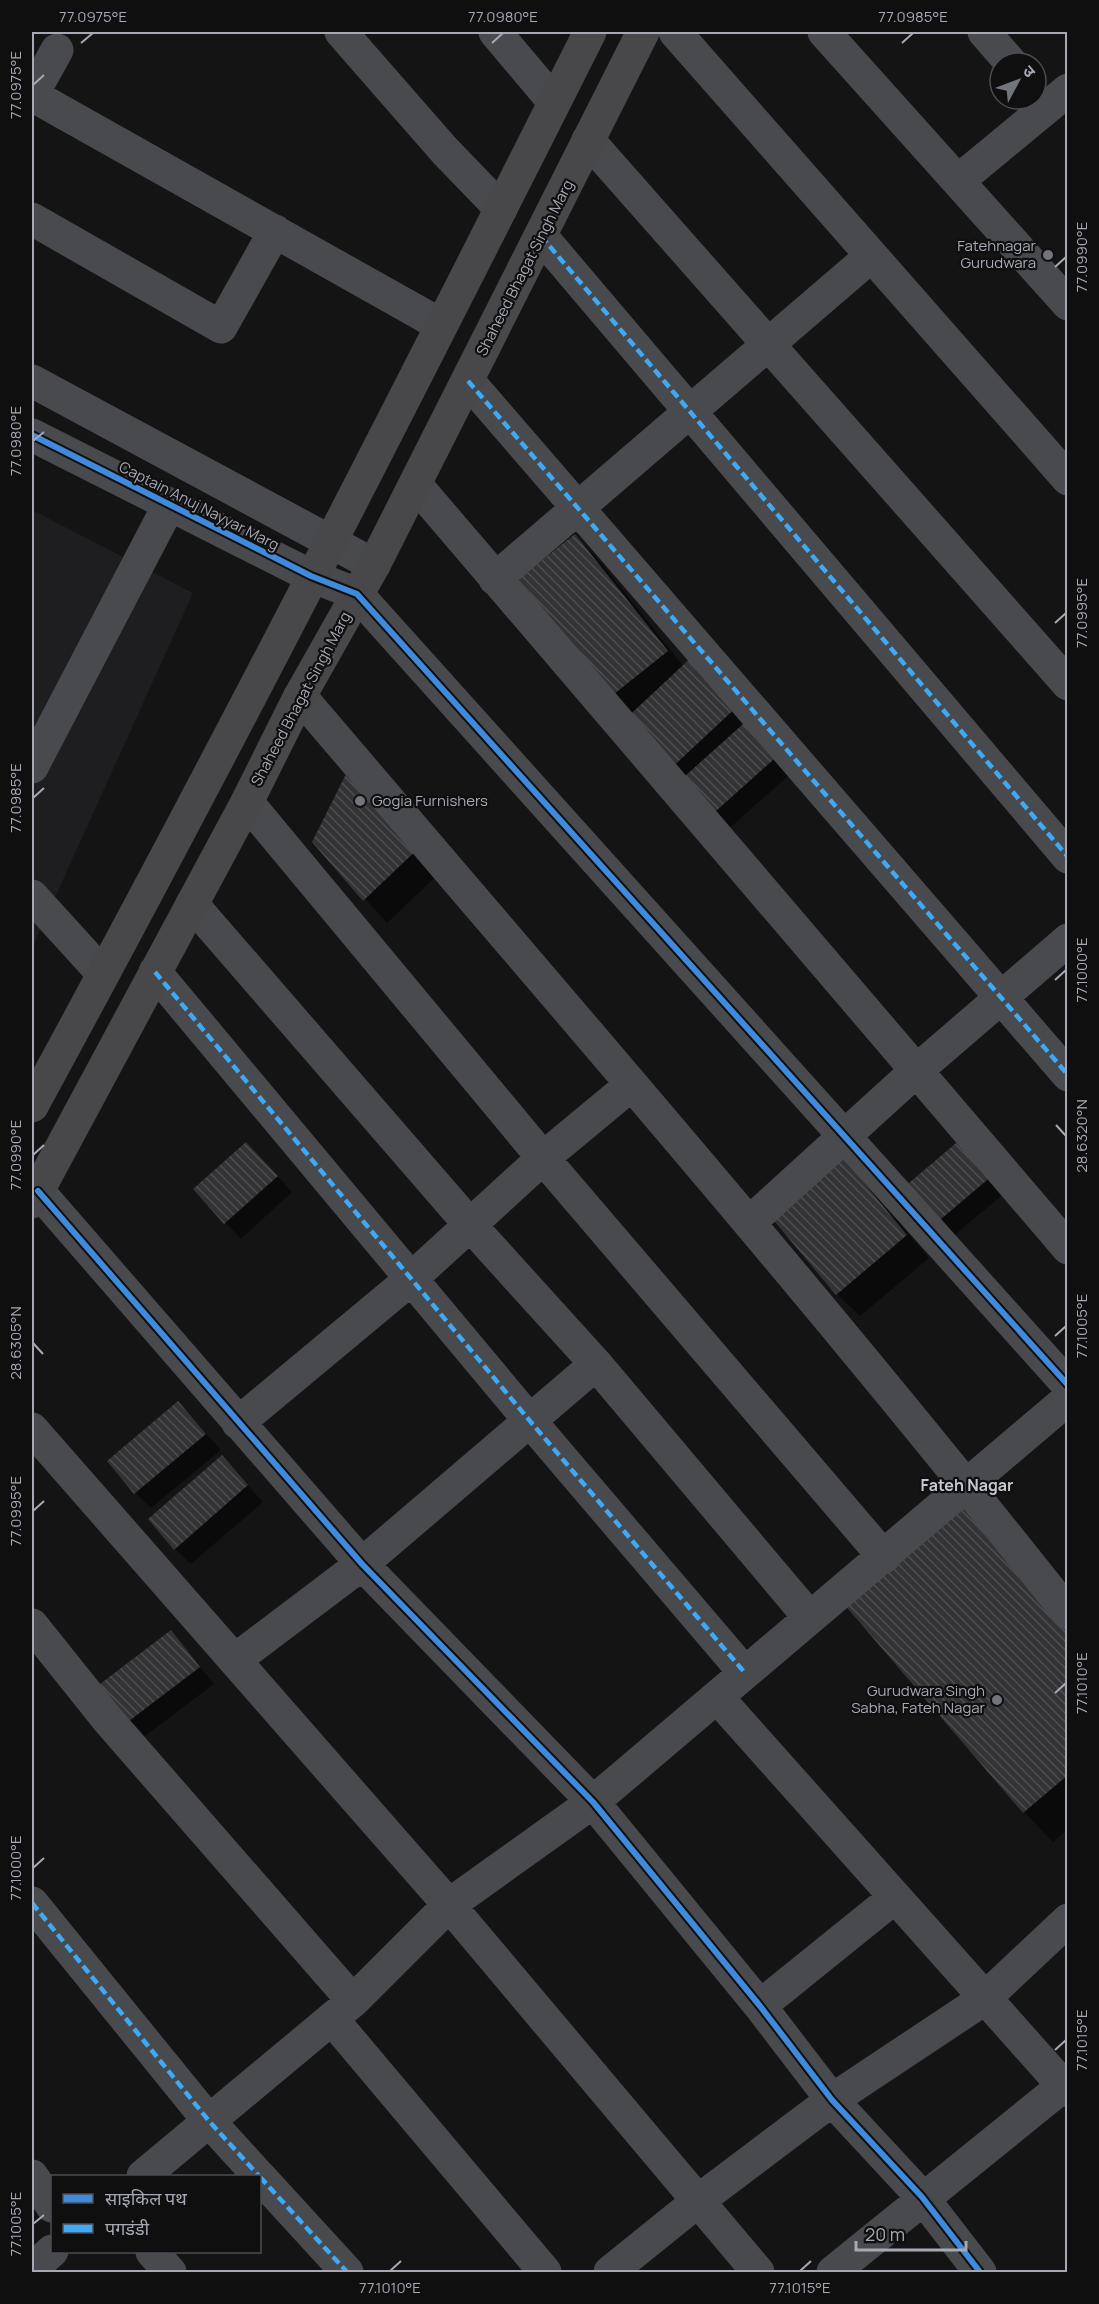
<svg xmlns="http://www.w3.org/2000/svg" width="1099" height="2304" font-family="Manrope,'Noto Sans Devanagari',sans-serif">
  <defs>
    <pattern id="building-back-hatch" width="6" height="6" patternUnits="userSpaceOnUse" patternTransform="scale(1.5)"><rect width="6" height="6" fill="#333335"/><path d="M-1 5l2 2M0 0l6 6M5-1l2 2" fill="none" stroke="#4e4e50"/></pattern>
  </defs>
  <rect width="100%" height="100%" fill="#141415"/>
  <!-- built -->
  <path fill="#1e1e20" d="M 32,510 L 193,593 L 32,948 Z"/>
  <!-- shadow -->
  <path fill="#0007" d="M 575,536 L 598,559 L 684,667 L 798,767 L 723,834 L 605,701 Z
    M 353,763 L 446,867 L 387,923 L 314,842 Z
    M 977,1155 L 1007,1191 L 950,1239 L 935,1224 Z
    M 262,1159 L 292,1192 L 241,1239 L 195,1190 Z
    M 864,1181 L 929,1258 L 860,1316 L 837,1294 L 772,1216 Z
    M 178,1403 L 221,1450 L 151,1508 L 136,1493 Z
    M 222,1457 L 263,1502 L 191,1564 L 175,1549 Z
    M 846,1603 L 1068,1620 L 1068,1829 L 1053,1842 L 1024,1812 Z
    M 171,1632 L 214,1684 L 145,1736 L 130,1720 Z"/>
  <!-- building -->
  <path fill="url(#building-back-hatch)" d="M 575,534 L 668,651 L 604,702 L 511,585 Z
    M 696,653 L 742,702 L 666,773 L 620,724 Z
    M 752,716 L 783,751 L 706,820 L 675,785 Z
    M 353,760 L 424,843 L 363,901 L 312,842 Z
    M 962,1138 L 993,1175 L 934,1225 L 903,1188 Z
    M 246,1142 L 278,1176 L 224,1224 L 193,1189 Z
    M 842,1156 L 907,1235 L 836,1295 L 770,1216 Z
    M 178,1401 L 206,1434 L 134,1494 L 107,1461 Z
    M 222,1455 L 248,1485 L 174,1550 L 148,1519 Z
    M 967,1498 L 1068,1626 L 1068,1775 L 1023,1813 L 843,1603 Z
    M 171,1630 L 200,1667 L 129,1721 L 100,1684 Z"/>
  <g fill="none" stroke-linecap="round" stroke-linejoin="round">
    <!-- minor -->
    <path stroke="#494a4d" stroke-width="33" d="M 341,32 L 445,151 L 501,209
      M 495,32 L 554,102
      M 675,32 L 1068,479
      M 824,32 L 1068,304
      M 984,32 L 1011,63
      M 32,95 L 441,325
      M 32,95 L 57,50
      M 588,140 L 1068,684
      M 958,181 L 1068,90
      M 32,219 L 221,327 L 275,231
      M 541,236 L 1068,857
      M 468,381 L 1068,1075
      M 416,485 L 1068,1248
      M 495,579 L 870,257
      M 357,594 L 1068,1385
      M 300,696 C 559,1000 821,1300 1068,1613
      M 32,767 L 169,505
      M 247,802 L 543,1158 L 884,1557
      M 32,896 L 103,974
      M 192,904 L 471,1226 L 596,1364 L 810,1618
      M 155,972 L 530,1421 L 745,1673
      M 38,1191 L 362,1564 L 593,1802 L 760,2006 L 832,2100 L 922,2197 L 980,2272
      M 750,1222 L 916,1071 L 1068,940
      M 238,1423 L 411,1279 L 543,1158 L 631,1085
      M 32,1429 L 449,1905 L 758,2272
      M 32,1625 L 108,1720 L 353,2001
      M 235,1660 L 362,1564 L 596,1364
      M 717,1697 L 1068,2091
      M 32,1903 L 209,2121 L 259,2176
      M 760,2006 L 895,1897
      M 332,2019 L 545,2272
      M 32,2176 L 52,2206
      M 143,2176 L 353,2001 L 449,1905 L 593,1802 L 1068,1399
      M 260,2177 L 347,2272
      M 152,2252 L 170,2272
      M 32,2269 L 52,2251
      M 610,2272 L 698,2201 L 832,2100 L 984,1999 L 1068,1920
      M 833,2272 L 1068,2082"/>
    <!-- tertiary -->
    <path stroke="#494a4d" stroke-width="33" d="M 32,381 L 374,565
      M 32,435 L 311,576 L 357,594"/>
    <!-- secondary -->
    <path stroke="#48484b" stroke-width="33" d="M 32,1106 C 225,752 409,392 590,32
      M 32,1202 L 247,802 L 300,696 L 374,565 L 643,32"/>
    <!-- quiet -->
    <path stroke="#3fa9f5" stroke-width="4.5" stroke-dasharray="9 4.5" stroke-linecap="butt" d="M 541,236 L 1068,857
      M 468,381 L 1068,1075
      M 155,972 L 530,1421 L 745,1673
      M 32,1903 L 209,2121 L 259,2176
      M 260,2177 L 347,2272"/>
    <defs>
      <path id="cycleway" d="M 32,435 L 311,576 L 357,594 L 1068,1385
        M 38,1191 L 362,1564 L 593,1802 L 760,2006 L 832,2100 L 922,2197 L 980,2272"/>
    </defs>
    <!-- cycleway casing -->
    <use href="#cycleway" stroke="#0f0f10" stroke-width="10"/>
    <!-- cycleway -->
    <use href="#cycleway" stroke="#408adc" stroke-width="6"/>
  </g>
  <!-- ticks -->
  <path fill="none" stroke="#a6a9b4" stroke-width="2" d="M 81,43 L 93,33M 492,43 L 503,33M 902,43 L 913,33M 33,85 L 44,75M 1055,267 L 1066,257M 33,441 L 44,432M 1055,623 L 1066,613M 33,798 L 44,788M 1055,980 L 1066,970M 1056,1125 L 1066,1136M 33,1155 L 44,1145M 1055,1336 L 1066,1326M 33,1343 L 43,1354M 33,1511 L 44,1501M 1055,1693 L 1066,1683M 33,1868 L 44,1858M 1055,2050 L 1066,2040M 33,2224 L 44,2215M 390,2271 L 401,2261M 800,2271 L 811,2261"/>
  <!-- markers -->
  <g fill="#73757c" stroke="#0f0f10" stroke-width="2">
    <circle cx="1048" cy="255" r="6"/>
    <circle cx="360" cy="801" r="6"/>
    <circle cx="997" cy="1700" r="6"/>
  </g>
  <g text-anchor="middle" stroke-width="4.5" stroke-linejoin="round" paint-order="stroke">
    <!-- poi labels -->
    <g font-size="15" fill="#a6a9b4" stroke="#0f0f10" text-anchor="end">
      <text x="1036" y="251">Fatehnagar<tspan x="1036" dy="17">Gurudwara</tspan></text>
      <text x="372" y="806" text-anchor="start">Gogia Furnishers</text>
      <text x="985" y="1696">Gurudwara Singh<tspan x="985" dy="17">Sabha, Fateh Nagar</tspan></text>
    </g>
    <!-- street labels -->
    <g font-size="15" fill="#a6a9b4" stroke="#0f0f10">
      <text transform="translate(525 268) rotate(-63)" y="5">Shaheed Bhagat Singh Marg</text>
      <text transform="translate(199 506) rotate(27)" y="5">Captain Anuj Nayyar Marg</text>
      <text transform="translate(301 699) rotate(-62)" y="5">Shaheed Bhagat Singh Marg</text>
    </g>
    <!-- neighbourhood labels -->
    <g font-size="16" font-weight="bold" fill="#c7c8d1" stroke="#0f0f10">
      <text x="967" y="1491">Fateh Nagar</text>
    </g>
  </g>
  <!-- border -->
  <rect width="1099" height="2304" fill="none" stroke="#0f0f10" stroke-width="66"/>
  <!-- legend -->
  <rect x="51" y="2175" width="210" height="78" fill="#0f0f10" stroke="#4b4d52" stroke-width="1.5"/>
  <rect x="63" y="2194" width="30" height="9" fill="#408adc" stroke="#4b4d52" stroke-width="1.5"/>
  <text x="105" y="2205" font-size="18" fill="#a6a9b4">साइकिल पथ</text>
  <rect x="63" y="2224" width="30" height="9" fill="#3fa9f5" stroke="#4b4d52" stroke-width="1.5"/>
  <text x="105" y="2235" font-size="18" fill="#a6a9b4">पगडंडी</text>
  <!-- north arrow -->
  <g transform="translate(1018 81) rotate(49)"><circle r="28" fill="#0f0f10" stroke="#4b4d52" stroke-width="1.5"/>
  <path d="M0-4.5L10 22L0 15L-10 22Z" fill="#73757c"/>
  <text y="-9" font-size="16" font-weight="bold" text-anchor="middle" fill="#a6a9b4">उ</text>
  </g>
  <!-- scale -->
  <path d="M856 2241v9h110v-9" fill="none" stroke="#a6a9b4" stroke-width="3"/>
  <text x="865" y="2241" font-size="18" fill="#a6a9b4" stroke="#0f0f10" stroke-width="4.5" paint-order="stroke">20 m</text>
  <rect x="33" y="33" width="1033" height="2238" fill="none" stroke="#a6a9b4" stroke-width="2"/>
  <g font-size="15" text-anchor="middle" fill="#a6a9b4">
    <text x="93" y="22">77.0975°E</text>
    <text x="503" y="22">77.0980°E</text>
    <text x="913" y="22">77.0985°E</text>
    <text transform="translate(16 85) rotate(-90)" y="5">77.0975°E</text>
    <text transform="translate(1082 257) rotate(-90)" y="5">77.0990°E</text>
    <text transform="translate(16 441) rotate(-90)" y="5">77.0980°E</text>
    <text transform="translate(1082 613) rotate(-90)" y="5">77.0995°E</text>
    <text transform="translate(16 798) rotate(-90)" y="5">77.0985°E</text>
    <text transform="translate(1082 970) rotate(-90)" y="5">77.1000°E</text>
    <text transform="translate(1082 1136) rotate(-90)" y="5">28.6320°N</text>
    <text transform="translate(16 1155) rotate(-90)" y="5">77.0990°E</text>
    <text transform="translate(1082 1326) rotate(-90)" y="5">77.1005°E</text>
    <text transform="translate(16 1343) rotate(-90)" y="5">28.6305°N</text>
    <text transform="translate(16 1511) rotate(-90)" y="5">77.0995°E</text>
    <text transform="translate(1082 1683) rotate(-90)" y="5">77.1010°E</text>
    <text transform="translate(16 1868) rotate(-90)" y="5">77.1000°E</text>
    <text transform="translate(1082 2040) rotate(-90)" y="5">77.1015°E</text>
    <text transform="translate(16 2224) rotate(-90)" y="5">77.1005°E</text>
    <text x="390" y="2293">77.1010°E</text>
    <text x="800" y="2293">77.1015°E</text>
  </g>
</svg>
